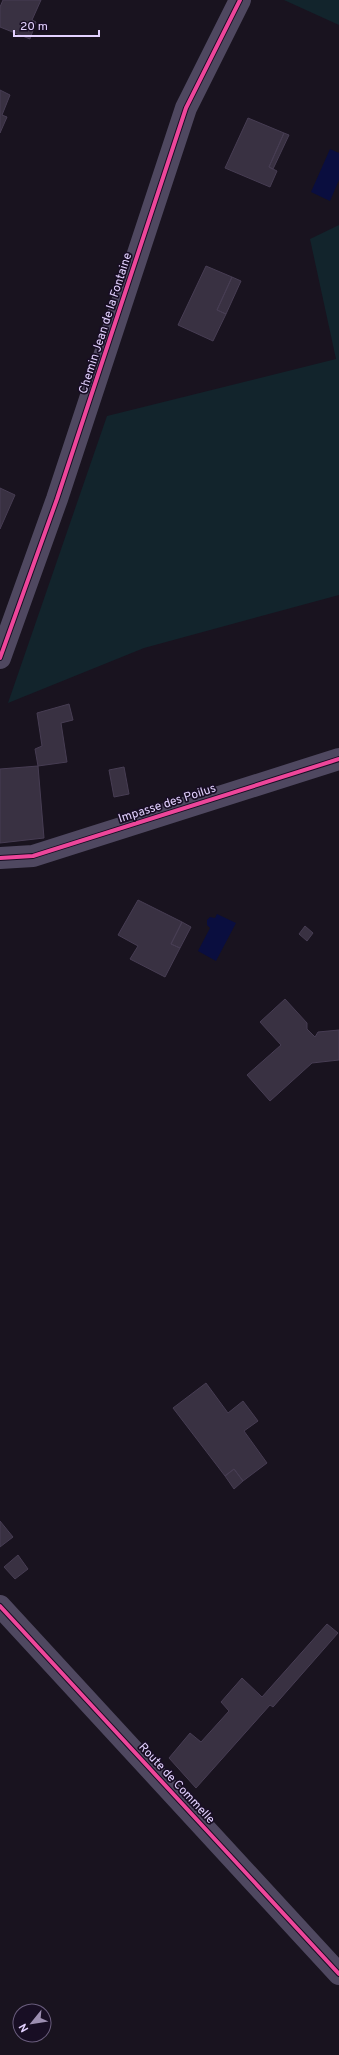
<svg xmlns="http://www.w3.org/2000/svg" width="339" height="2055" font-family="Overpass,sans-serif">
  <rect width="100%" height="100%" fill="#19131f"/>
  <!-- green -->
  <path fill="#12242c" d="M 284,0 L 339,0 L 339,25 Z
    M 339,225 L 339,595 L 144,648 L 8,703 L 107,416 L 336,359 L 310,239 Z"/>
  <!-- water -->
  <path fill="#0a0e3f" d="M 330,149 L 339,153 L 339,180 L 330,201 L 311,192 Z
    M 217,914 L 236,923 L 216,961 L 198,951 L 210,928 L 207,925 L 207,920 L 210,917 L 215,918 Z"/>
  <!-- building -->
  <path fill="#393142" stroke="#473d53" d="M 3,0 L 41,0 L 32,20 L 36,22 L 30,39 L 0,27 L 0,7 Z
    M 0,90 L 10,95 L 2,115 L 7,117 L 0,133 Z
    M 248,118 L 284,133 L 269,167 L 277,171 L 270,187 L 225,168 Z
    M 284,133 L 289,135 L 273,169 L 269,167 Z
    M 206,266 L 232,277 L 217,310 L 226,314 L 213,341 L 178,325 Z
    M 232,277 L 241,281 L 226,314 L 217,310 Z
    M 0,488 L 15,495 L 0,529 Z
    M 69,704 L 73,720 L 61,723 L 67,762 L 38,766 L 35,749 L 42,746 L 37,713 Z
    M 38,766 L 44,838 L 0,843 L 0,769 Z
    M 124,767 L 129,794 L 114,797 L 109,770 Z
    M 138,900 L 182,922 L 171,944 L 180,948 L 165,977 L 130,959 L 138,946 L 118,935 Z
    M 182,922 L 191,927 L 180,948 L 171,944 Z
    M 305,926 L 313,933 L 307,941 L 299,934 Z
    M 285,999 L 307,1023 L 307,1029 L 315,1037 L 318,1032 L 339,1030 L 339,1060 L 312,1063 L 270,1101 L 247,1075 L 281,1045 L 260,1022 Z
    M 206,1383 L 228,1413 L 243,1401 L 258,1421 L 244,1431 L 267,1463 L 243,1481 L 234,1469 L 225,1476 L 173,1408 Z
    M 234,1469 L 243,1481 L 234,1489 L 225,1476 Z
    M 0,1521 L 13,1537 L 0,1547 Z
    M 18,1555 L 28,1569 L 15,1579 L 4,1567 Z
    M 327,1624 L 338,1633 L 273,1707 L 270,1705 L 196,1788 L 169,1758 L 190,1733 L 201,1742 L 229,1711 L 221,1702 L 242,1678 L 262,1697 Z"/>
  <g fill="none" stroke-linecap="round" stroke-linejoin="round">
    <!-- minor -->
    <path stroke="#4f4860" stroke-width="22" d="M 0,658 L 57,499 L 186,108 L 240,0
      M 0,858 L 33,856 L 339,759
      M 0,1606 L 339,1974"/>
    <defs>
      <path id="cycleway" d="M 0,658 L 57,499 L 186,108 L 240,0
        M 0,858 L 33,856 L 339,759
        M 0,1606 L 339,1974"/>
    </defs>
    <!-- cycleway casing -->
    <use href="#cycleway" stroke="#180e24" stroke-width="6"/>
    <!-- cycleway -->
    <use href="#cycleway" stroke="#ed469a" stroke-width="4"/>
  </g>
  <g text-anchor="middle" stroke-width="3.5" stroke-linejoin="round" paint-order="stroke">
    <!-- street labels -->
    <g font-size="12" fill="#e3d1ff" stroke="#180e24">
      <text transform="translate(105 323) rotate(-72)" y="4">Chemin Jean de la Fontaine</text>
      <text transform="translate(167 803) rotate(-18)" y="4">Impasse des Poilus</text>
      <text transform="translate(177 1783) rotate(47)" y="4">Route de Commelle</text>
    </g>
  </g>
  <!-- north arrow -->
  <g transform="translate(32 2023) rotate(240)"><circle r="19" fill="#180e24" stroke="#695c7c"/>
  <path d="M0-3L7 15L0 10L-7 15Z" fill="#9c8eb1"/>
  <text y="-6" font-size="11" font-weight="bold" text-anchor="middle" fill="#e3d1ff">N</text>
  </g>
  <!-- scale -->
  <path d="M14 30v6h85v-6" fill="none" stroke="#e3d1ff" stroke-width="2"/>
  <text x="20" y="30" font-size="12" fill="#e3d1ff" stroke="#180e24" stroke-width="3" paint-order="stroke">20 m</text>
</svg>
